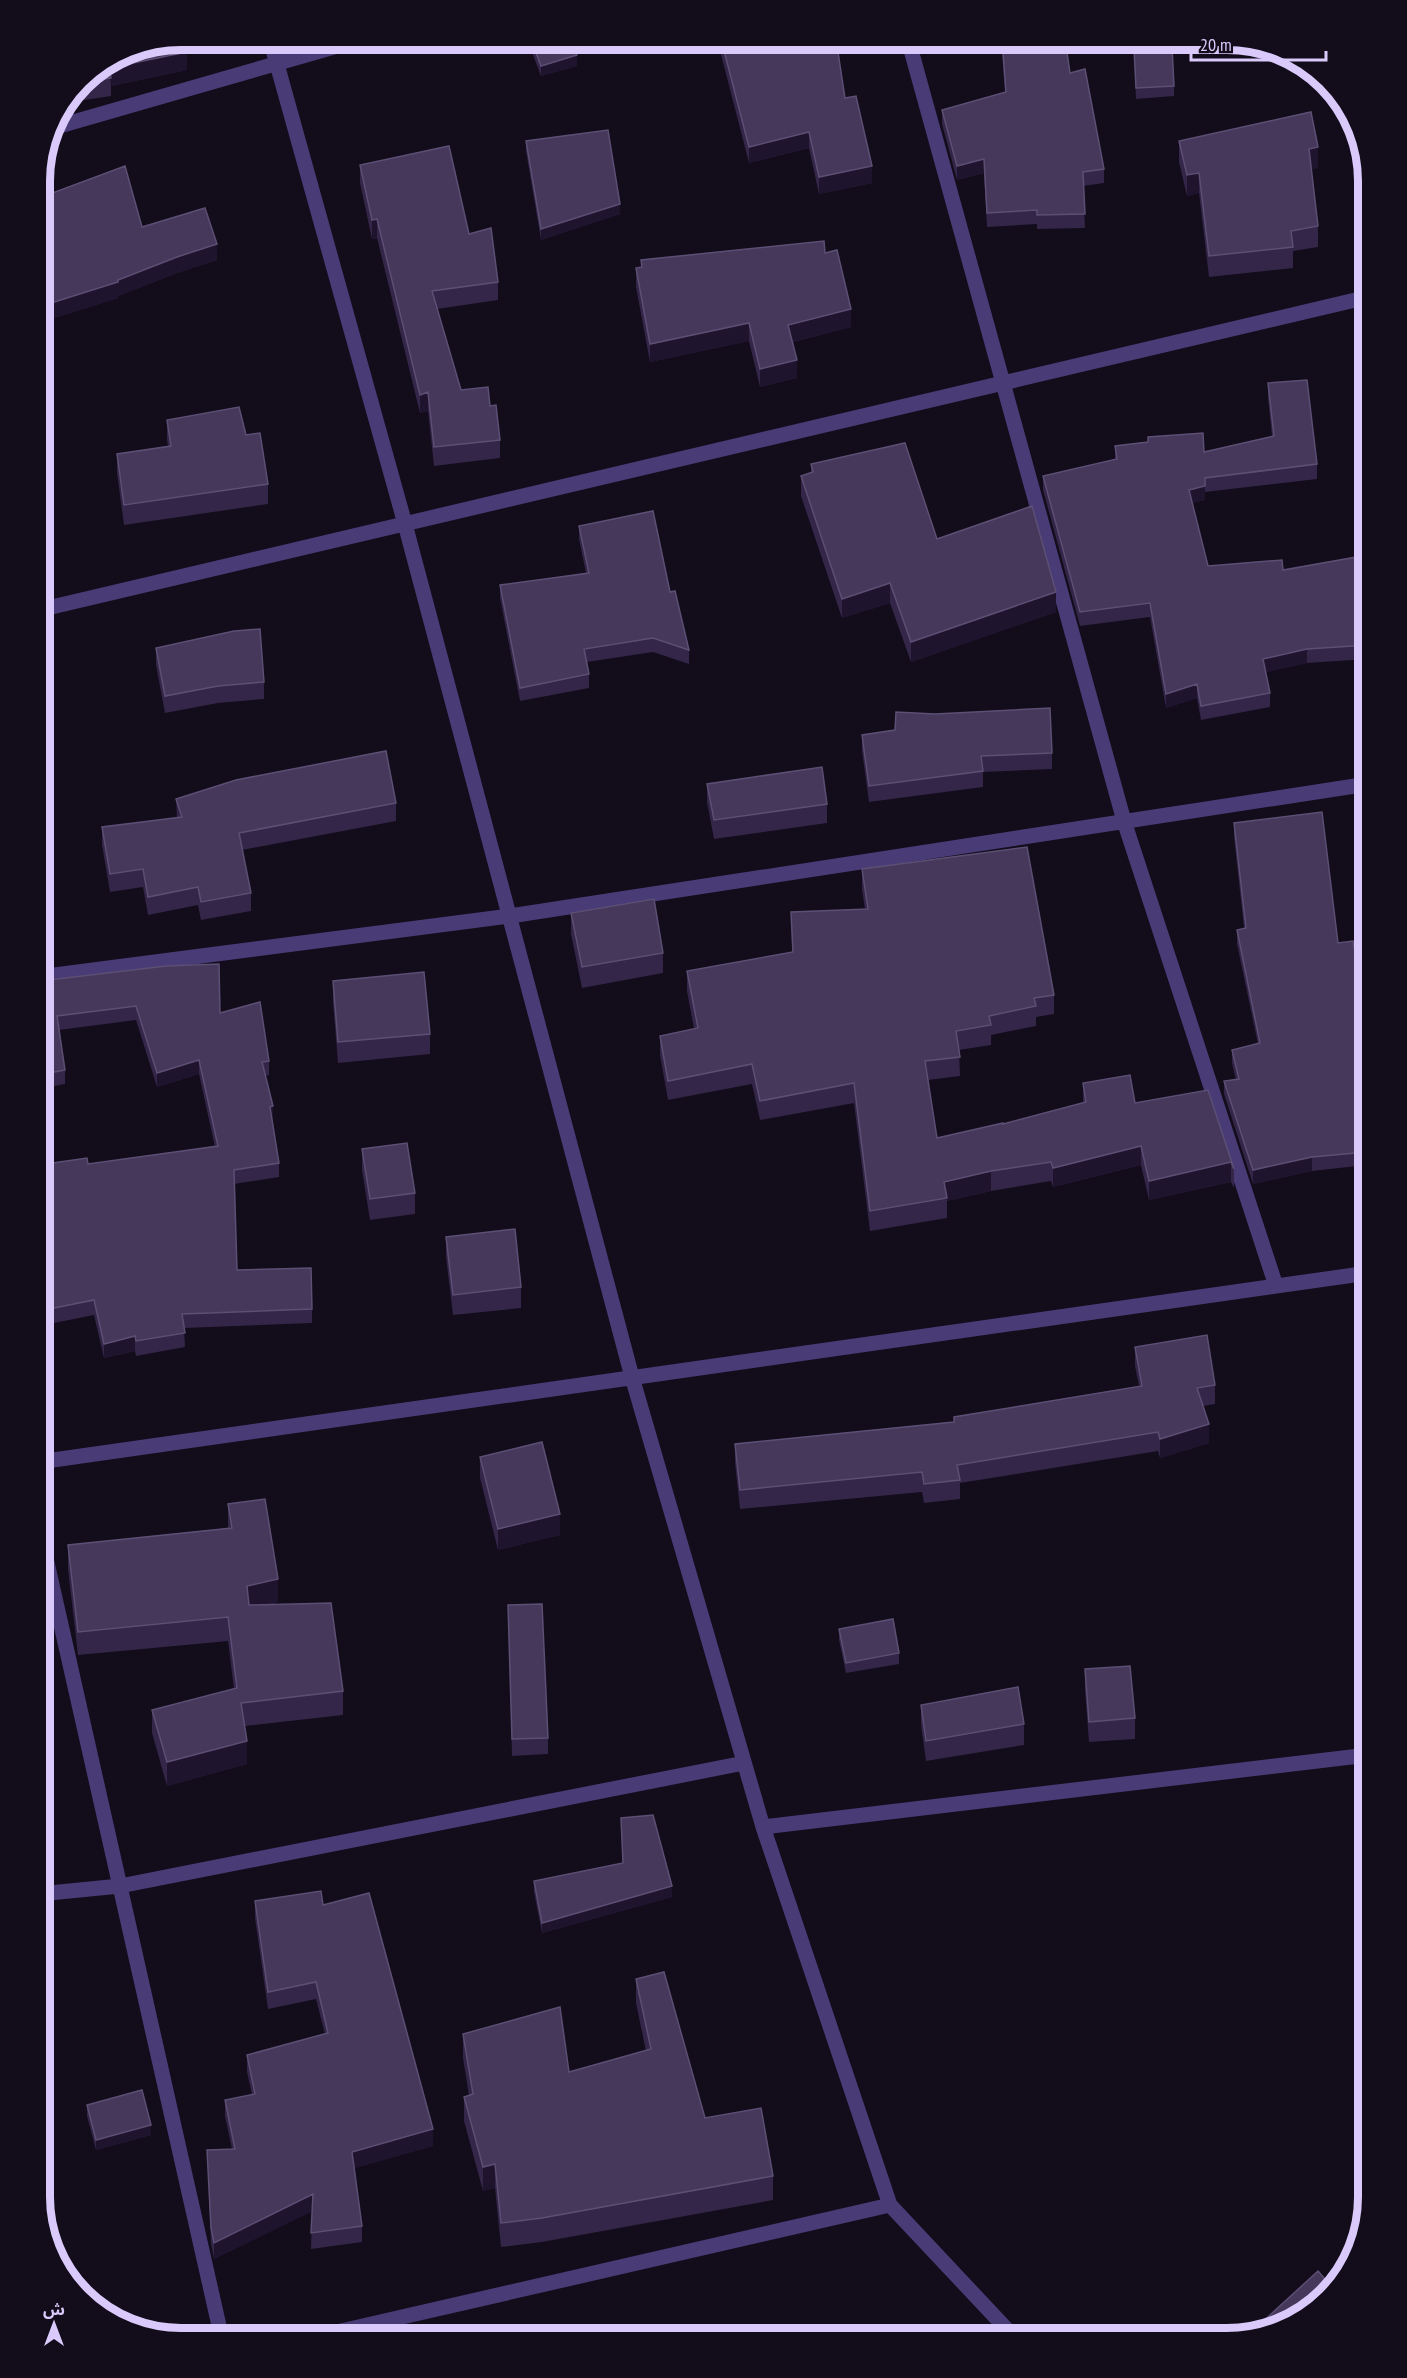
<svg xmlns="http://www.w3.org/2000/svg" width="1407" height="2378" font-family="'PT Sans Narrow','Noto Sans Arabic',sans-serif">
  <rect width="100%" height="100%" fill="#120c1b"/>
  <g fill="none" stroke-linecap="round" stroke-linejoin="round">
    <!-- minor -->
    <path stroke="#493b76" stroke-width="15" d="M 270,39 L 405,524 L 632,1377 L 763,1827 L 890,2205 L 306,2339
      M 908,39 L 1124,821 L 1276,1286
      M 49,129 L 362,39
      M 39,610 L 1368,297
      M 39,977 L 510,916 L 1368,784
      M 39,1462 L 1368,1273
      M 39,1527 L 222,2339
      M 763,1827 L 1368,1755
      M 39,1894 L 120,1886 L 744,1763
      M 890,2205 L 1016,2339"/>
  </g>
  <!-- wall -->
  <path fill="#332648" d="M 527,39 L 572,39 L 577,66 L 541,76 Z
    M 717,39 L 836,39 L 845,98 L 872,183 L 819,194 L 809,148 L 749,163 Z
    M 1001,39 L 1065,39 L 1070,73 L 1104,169 L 1104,183 L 1083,186 L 1085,228 L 1037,229 L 1037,224 L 987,227 L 984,173 L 957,180 L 942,124 L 942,110 L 1005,93 Z
    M 1134,48 L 1174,86 L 1174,96 L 1136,99 Z
    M 187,70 L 111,86 L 111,96 L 65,103 L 81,80 Z
    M 526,141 L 620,214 L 541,240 L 526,151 Z
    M 1179,141 L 1318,168 L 1311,169 L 1318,226 L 1318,247 L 1293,251 L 1293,268 L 1209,277 L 1199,193 L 1187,196 L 1179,162 Z
    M 360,165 L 469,234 L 498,282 L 498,300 L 437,309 L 461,390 L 490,406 L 500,440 L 500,458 L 434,466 L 428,411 L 420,413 L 377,238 L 372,239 L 360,183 Z
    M 39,198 L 142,227 L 217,260 L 177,273 L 118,296 L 118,298 L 51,319 L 39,288 Z
    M 825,253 L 851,327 L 793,342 L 797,378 L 760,387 L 749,341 L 650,362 L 636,287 L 636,268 Z
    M 1368,360 L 1368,411 L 1359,377 L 1359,363 Z
    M 1268,383 L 1317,464 L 1317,479 L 1205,492 L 1205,500 L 1192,503 L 1208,566 L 1283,570 L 1368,555 L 1368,659 L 1307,663 L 1266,672 L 1270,693 L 1270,707 L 1201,720 L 1197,698 L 1166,708 L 1150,617 L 1080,626 L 1043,490 L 1043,476 L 1115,460 L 1115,446 L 1148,442 L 1148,437 L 1204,452 L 1272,436 L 1268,398 Z
    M 167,420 L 246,435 L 268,484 L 268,504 L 124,525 L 117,473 L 117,454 L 168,446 L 167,440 Z
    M 811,464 L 937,539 L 1056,612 L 911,662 L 890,603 L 842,618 L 801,496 L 801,476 L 811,472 Z
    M 579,526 L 670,592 L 689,650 L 689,664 L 653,652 L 587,662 L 589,674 L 589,688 L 520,701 L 500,598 L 500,585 L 586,573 L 579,539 Z
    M 156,648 L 264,682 L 264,699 L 218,703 L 165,713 L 156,665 Z
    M 862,735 L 1052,753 L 1052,769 L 983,772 L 983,787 L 869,802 L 862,751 Z
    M 707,784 L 827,804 L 827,823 L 714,839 L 707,802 Z
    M 176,799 L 396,803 L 396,821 L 242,850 L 251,893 L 251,911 L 201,920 L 198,905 L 148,915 L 143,887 L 110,892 L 102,845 L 102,827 L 177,818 Z
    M 1234,823 L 1338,943 L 1362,998 L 1368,997 L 1368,1162 L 1366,1162 L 1366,1165 L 1312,1171 L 1253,1184 L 1224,1094 L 1224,1081 L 1236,1080 L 1232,1063 L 1232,1050 L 1258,1044 L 1237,944 L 1237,930 L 1244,928 L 1234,837 Z
    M 862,869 L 1054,995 L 1054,1014 L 1036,1017 L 1036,1026 L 991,1035 L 991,1045 L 959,1050 L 960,1076 L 928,1080 L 937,1138 L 1003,1124 L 1083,1103 L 1083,1083 L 1135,1103 L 1208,1090 L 1234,1169 L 1234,1188 L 1231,1182 L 1149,1200 L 1141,1165 L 1053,1187 L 1051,1181 L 991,1191 L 947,1201 L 947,1218 L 870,1231 L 854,1103 L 760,1120 L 752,1084 L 668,1100 L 660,1055 L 660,1036 L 694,1029 L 687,991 L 687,971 L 792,952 L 791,912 L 865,910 L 862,889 Z
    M 571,913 L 663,953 L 663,973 L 582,988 L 571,934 Z
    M 333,981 L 430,1034 L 430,1054 L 338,1063 L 333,1002 Z
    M 39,982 L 220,1013 L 269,1061 L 269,1075 L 265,1076 L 279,1163 L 279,1177 L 234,1184 L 237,1270 L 312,1309 L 312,1323 L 184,1328 L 185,1347 L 136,1356 L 135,1351 L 104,1358 L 94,1315 L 39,1326 L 39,1165 L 88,1164 L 215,1147 L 199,1074 L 157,1087 L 136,1020 L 59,1030 L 65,1070 L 65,1084 L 39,1089 Z
    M 362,1149 L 415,1193 L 415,1214 L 370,1220 L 362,1170 Z
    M 446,1237 L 521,1287 L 521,1308 L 453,1315 L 446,1257 Z
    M 1135,1347 L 1215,1385 L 1215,1404 L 1203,1406 L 1209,1443 L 1160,1458 L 1158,1451 L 960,1483 L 960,1499 L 924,1503 L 922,1492 L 740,1509 L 735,1463 L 735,1444 L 954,1423 L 954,1417 L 1139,1386 L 1135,1366 Z
    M 480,1457 L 560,1535 L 498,1550 L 480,1478 Z
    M 228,1504 L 278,1602 L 270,1605 L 343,1691 L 343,1715 L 244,1726 L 247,1764 L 167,1786 L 152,1733 L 152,1710 L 234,1689 L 228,1641 L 78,1655 L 68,1569 L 68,1545 L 228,1528 Z
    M 508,1605 L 548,1738 L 548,1754 L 512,1756 Z
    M 839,1629 L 899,1653 L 899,1664 L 846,1673 L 839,1640 Z
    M 1085,1669 L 1135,1718 L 1135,1739 L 1089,1742 L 1085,1690 Z
    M 921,1705 L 1024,1724 L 1024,1745 L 926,1761 L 921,1725 Z
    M 621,1818 L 672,1897 L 542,1933 L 534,1892 L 534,1881 L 623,1863 Z
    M 255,1901 L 323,1905 L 433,2146 L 354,2168 L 362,2226 L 362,2242 L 311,2249 L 312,2211 L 214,2259 L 211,2244 L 207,2150 L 232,2149 L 225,2116 L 225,2100 L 252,2095 L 247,2072 L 247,2055 L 325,2034 L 316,1999 L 268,2009 L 255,1918 Z
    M 39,1932 L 52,2002 L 52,2016 L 39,2016 Z
    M 636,1979 L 705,2118 L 773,2176 L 773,2200 L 542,2242 L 501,2247 L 495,2188 L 483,2191 L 464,2121 L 464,2097 L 469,2095 L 463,2058 L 463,2034 L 569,2072 L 646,2051 L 636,2003 Z
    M 87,2105 L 151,2135 L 96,2150 L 87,2116 Z"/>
  <!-- shaded-wall -->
  <path fill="#1f142e" d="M 187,52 L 187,70 L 111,86 L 109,68 Z
    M 577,55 L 577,66 L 541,76 L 541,66 Z
    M 809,132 L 809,148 L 749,163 L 749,147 Z
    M 1318,147 L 1318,168 L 1309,170 L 1309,149 Z
    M 984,159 L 984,173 L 957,180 L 957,166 Z
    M 872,166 L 872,183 L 819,194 L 819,177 Z
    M 1199,173 L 1199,193 L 1187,196 L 1187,175 Z
    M 620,204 L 620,214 L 541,240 L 541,229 Z
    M 377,219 L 377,238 L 372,239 L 372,220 Z
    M 217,244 L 217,260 L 177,273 L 118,296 L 118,298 L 51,319 L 51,303 L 118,280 L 177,257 Z
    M 851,309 L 851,327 L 788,343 L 788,325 Z
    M 749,323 L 749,341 L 650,362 L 650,344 Z
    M 797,360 L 797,378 L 760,387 L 760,369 Z
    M 428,392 L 428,411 L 420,413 L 420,395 Z
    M 1205,486 L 1205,500 L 1189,504 L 1189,490 Z
    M 890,583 L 890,603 L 842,618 L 842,599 Z
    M 1056,592 L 1056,612 L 911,662 L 911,642 Z
    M 1307,649 L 1307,663 L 1263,673 L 1263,659 Z
    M 1197,684 L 1197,698 L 1166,708 L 1166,694 Z
    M 199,1060 L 199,1074 L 157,1087 L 157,1073 Z
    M 273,1106 L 273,1120 L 270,1121 L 270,1107 Z
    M 1141,1146 L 1141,1165 L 1053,1187 L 1053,1168 Z
    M 1312,1157 L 1312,1171 L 1253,1184 L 1253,1170 Z
    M 1231,1162 L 1231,1182 L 1149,1200 L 1149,1181 Z
    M 991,1171 L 991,1191 L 947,1201 L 944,1182 Z
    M 135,1336 L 135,1351 L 104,1358 L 104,1344 Z
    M 1209,1424 L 1209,1443 L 1160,1458 L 1160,1439 Z
    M 560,1514 L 560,1535 L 498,1550 L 498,1529 Z
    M 278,1579 L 278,1602 L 247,1610 L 247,1586 Z
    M 247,1741 L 247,1764 L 167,1786 L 167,1762 Z
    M 672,1886 L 672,1897 L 542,1933 L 542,1923 Z
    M 151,2125 L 151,2135 L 96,2150 L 96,2140 Z
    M 433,2129 L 433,2146 L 352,2169 L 352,2152 Z
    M 495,2164 L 495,2188 L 483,2191 L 483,2167 Z
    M 313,2194 L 313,2211 L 214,2259 L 214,2243 Z"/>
  <!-- building -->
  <path fill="#45385b" stroke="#5c4f74" stroke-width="1.5" d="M 180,39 L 185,39 L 187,52 L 109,68 L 111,78 L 79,83 L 81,80 L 127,50 Z
    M 531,39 L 572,39 L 577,55 L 541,66 Z
    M 721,39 L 836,39 L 845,98 L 856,96 L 872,166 L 819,177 L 809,132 L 749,147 Z
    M 1002,39 L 1065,39 L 1070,73 L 1085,69 L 1104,169 L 1083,172 L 1085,214 L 1037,215 L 1037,210 L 987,213 L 984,159 L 957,166 L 942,110 L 1006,92 Z
    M 1172,46 L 1174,86 L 1136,88 L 1134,48 Z
    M 1311,112 L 1318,147 L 1309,149 L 1318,226 L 1291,231 L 1293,247 L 1209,256 L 1199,173 L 1187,175 L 1179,141 Z
    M 608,130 L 620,204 L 541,229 L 526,141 Z
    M 449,146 L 469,234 L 491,228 L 498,282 L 432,291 L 461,390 L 488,387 L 490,406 L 496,405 L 500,440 L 434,447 L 428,392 L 420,395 L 377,219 L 372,220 L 360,165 Z
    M 125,166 L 142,227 L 205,208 L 217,244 L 177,257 L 118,280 L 118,282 L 51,303 L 39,272 L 39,198 Z
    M 824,241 L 825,253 L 837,250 L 851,309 L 788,325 L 797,360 L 760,369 L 749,323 L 650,344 L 636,268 L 642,267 L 641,260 Z
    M 1368,360 L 1368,397 L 1359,363 Z
    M 1307,380 L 1317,464 L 1205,478 L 1205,486 L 1189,490 L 1208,566 L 1282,560 L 1283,570 L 1368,555 L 1368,645 L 1307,649 L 1263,659 L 1270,693 L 1201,706 L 1197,684 L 1166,694 L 1150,603 L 1080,612 L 1043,476 L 1117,459 L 1115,446 L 1148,442 L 1148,437 L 1203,433 L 1204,452 L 1274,436 L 1268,383 Z
    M 239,407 L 246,435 L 260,433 L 268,484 L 124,505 L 117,454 L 171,446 L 167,420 Z
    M 905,443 L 937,539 L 1032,506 L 1056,592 L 911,642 L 890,583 L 842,599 L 801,476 L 813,472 L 811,464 Z
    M 653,511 L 670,592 L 675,591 L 689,650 L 653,638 L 584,649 L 589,674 L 520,688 L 500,585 L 589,573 L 579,526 Z
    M 260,629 L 264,682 L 218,686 L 165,696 L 156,648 L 234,631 Z
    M 1050,708 L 1052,753 L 981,756 L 983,771 L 869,786 L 862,735 L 895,730 L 896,712 L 935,714 Z
    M 386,751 L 396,803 L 239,833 L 251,893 L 201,902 L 198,887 L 148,897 L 143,869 L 110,874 L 102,827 L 182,817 L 176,799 L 236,780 Z
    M 822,767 L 827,804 L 714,820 L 707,784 Z
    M 1322,812 L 1338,943 L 1353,941 L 1362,998 L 1368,997 L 1368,1149 L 1366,1149 L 1366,1152 L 1312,1157 L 1253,1170 L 1224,1081 L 1239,1079 L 1232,1050 L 1260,1043 L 1237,930 L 1246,928 L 1234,823 Z
    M 1027,847 L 1054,995 L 1034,998 L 1036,1006 L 989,1016 L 991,1025 L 956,1031 L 960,1057 L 925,1061 L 937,1138 L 1003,1123 L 1003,1124 L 1086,1102 L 1083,1083 L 1130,1075 L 1135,1103 L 1208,1090 L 1234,1169 L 1231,1162 L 1149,1181 L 1141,1146 L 1053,1168 L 1051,1162 L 991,1171 L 944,1182 L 947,1198 L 870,1211 L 854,1083 L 760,1101 L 752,1064 L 668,1081 L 660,1036 L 698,1028 L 687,971 L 793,952 L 791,912 L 868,909 L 862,869 Z
    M 654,899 L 663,953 L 582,967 L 571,913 Z
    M 219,964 L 220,1013 L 260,1002 L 269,1061 L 262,1062 L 273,1106 L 270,1107 L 279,1163 L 234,1170 L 237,1270 L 311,1268 L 312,1309 L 182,1314 L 185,1333 L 136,1341 L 135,1336 L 104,1344 L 94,1300 L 39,1311 L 39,1165 L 87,1158 L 88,1164 L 218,1146 L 199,1060 L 157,1073 L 136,1006 L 57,1016 L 65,1070 L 39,1075 L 39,982 L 57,979 L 166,966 Z
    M 424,972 L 430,1034 L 338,1042 L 333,981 Z
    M 407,1143 L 415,1193 L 370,1199 L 362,1149 Z
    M 515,1229 L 521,1287 L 453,1295 L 446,1237 Z
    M 1207,1335 L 1215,1385 L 1197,1388 L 1209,1424 L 1160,1439 L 1158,1432 L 957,1465 L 960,1480 L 924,1484 L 922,1472 L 740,1490 L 735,1444 L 954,1422 L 954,1417 L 1142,1386 L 1135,1347 Z
    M 542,1442 L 560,1514 L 498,1529 L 480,1457 Z
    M 265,1499 L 278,1579 L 247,1586 L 249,1605 L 331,1603 L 343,1691 L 241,1703 L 247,1741 L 167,1762 L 152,1710 L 237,1688 L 228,1617 L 78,1632 L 68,1545 L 232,1528 L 228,1504 Z
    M 542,1604 L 548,1738 L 512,1739 L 508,1605 Z
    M 893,1619 L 899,1653 L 846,1663 L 839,1629 Z
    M 1130,1666 L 1135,1718 L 1089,1722 L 1085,1669 Z
    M 1018,1687 L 1024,1724 L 926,1741 L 921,1705 Z
    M 653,1815 L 672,1886 L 542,1923 L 534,1881 L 623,1863 L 621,1818 Z
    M 321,1891 L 323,1905 L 369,1893 L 433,2129 L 352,2152 L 362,2226 L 311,2233 L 313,2194 L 214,2243 L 211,2228 L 207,2150 L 235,2149 L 225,2100 L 255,2094 L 247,2055 L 328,2033 L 316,1982 L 268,1992 L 255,1901 Z
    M 39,1932 L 52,2002 L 39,2002 Z
    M 664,1972 L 705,2118 L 761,2108 L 773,2176 L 542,2218 L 501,2223 L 495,2164 L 483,2167 L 464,2097 L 473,2094 L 463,2034 L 560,2007 L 569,2072 L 651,2049 L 636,1979 Z
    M 142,2090 L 151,2125 L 96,2140 L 87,2105 Z
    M 1318,2271 L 1332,2287 L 1289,2325 L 1261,2331 L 1257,2327 Z"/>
  <!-- crop -->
  <path d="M0 0H1407V2378H0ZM181 50H1227A131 131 0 0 1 1358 181V2197A131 131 0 0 1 1227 2328H181A131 131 0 0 1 50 2197V181A131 131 0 0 1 181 50Z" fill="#120c1b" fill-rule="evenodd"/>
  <path fill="none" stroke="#d9cafb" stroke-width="8" d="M181 50H1227A131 131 0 0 1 1358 181V2197A131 131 0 0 1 1227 2328H181A131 131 0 0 1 50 2197V181A131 131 0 0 1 181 50Z"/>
  <!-- north arrow -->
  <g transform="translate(54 2324)" stroke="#120c1b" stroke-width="4.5" paint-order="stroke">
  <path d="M0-4.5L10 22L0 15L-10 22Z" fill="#d9cafb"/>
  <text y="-9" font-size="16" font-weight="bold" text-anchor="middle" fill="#d9cafb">ش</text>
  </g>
  <!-- scale -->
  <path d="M1191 51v9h135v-9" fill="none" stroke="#d9cafb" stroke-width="3"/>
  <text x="1200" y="51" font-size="18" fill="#d9cafb" stroke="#120c1b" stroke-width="4.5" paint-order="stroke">20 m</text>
</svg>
